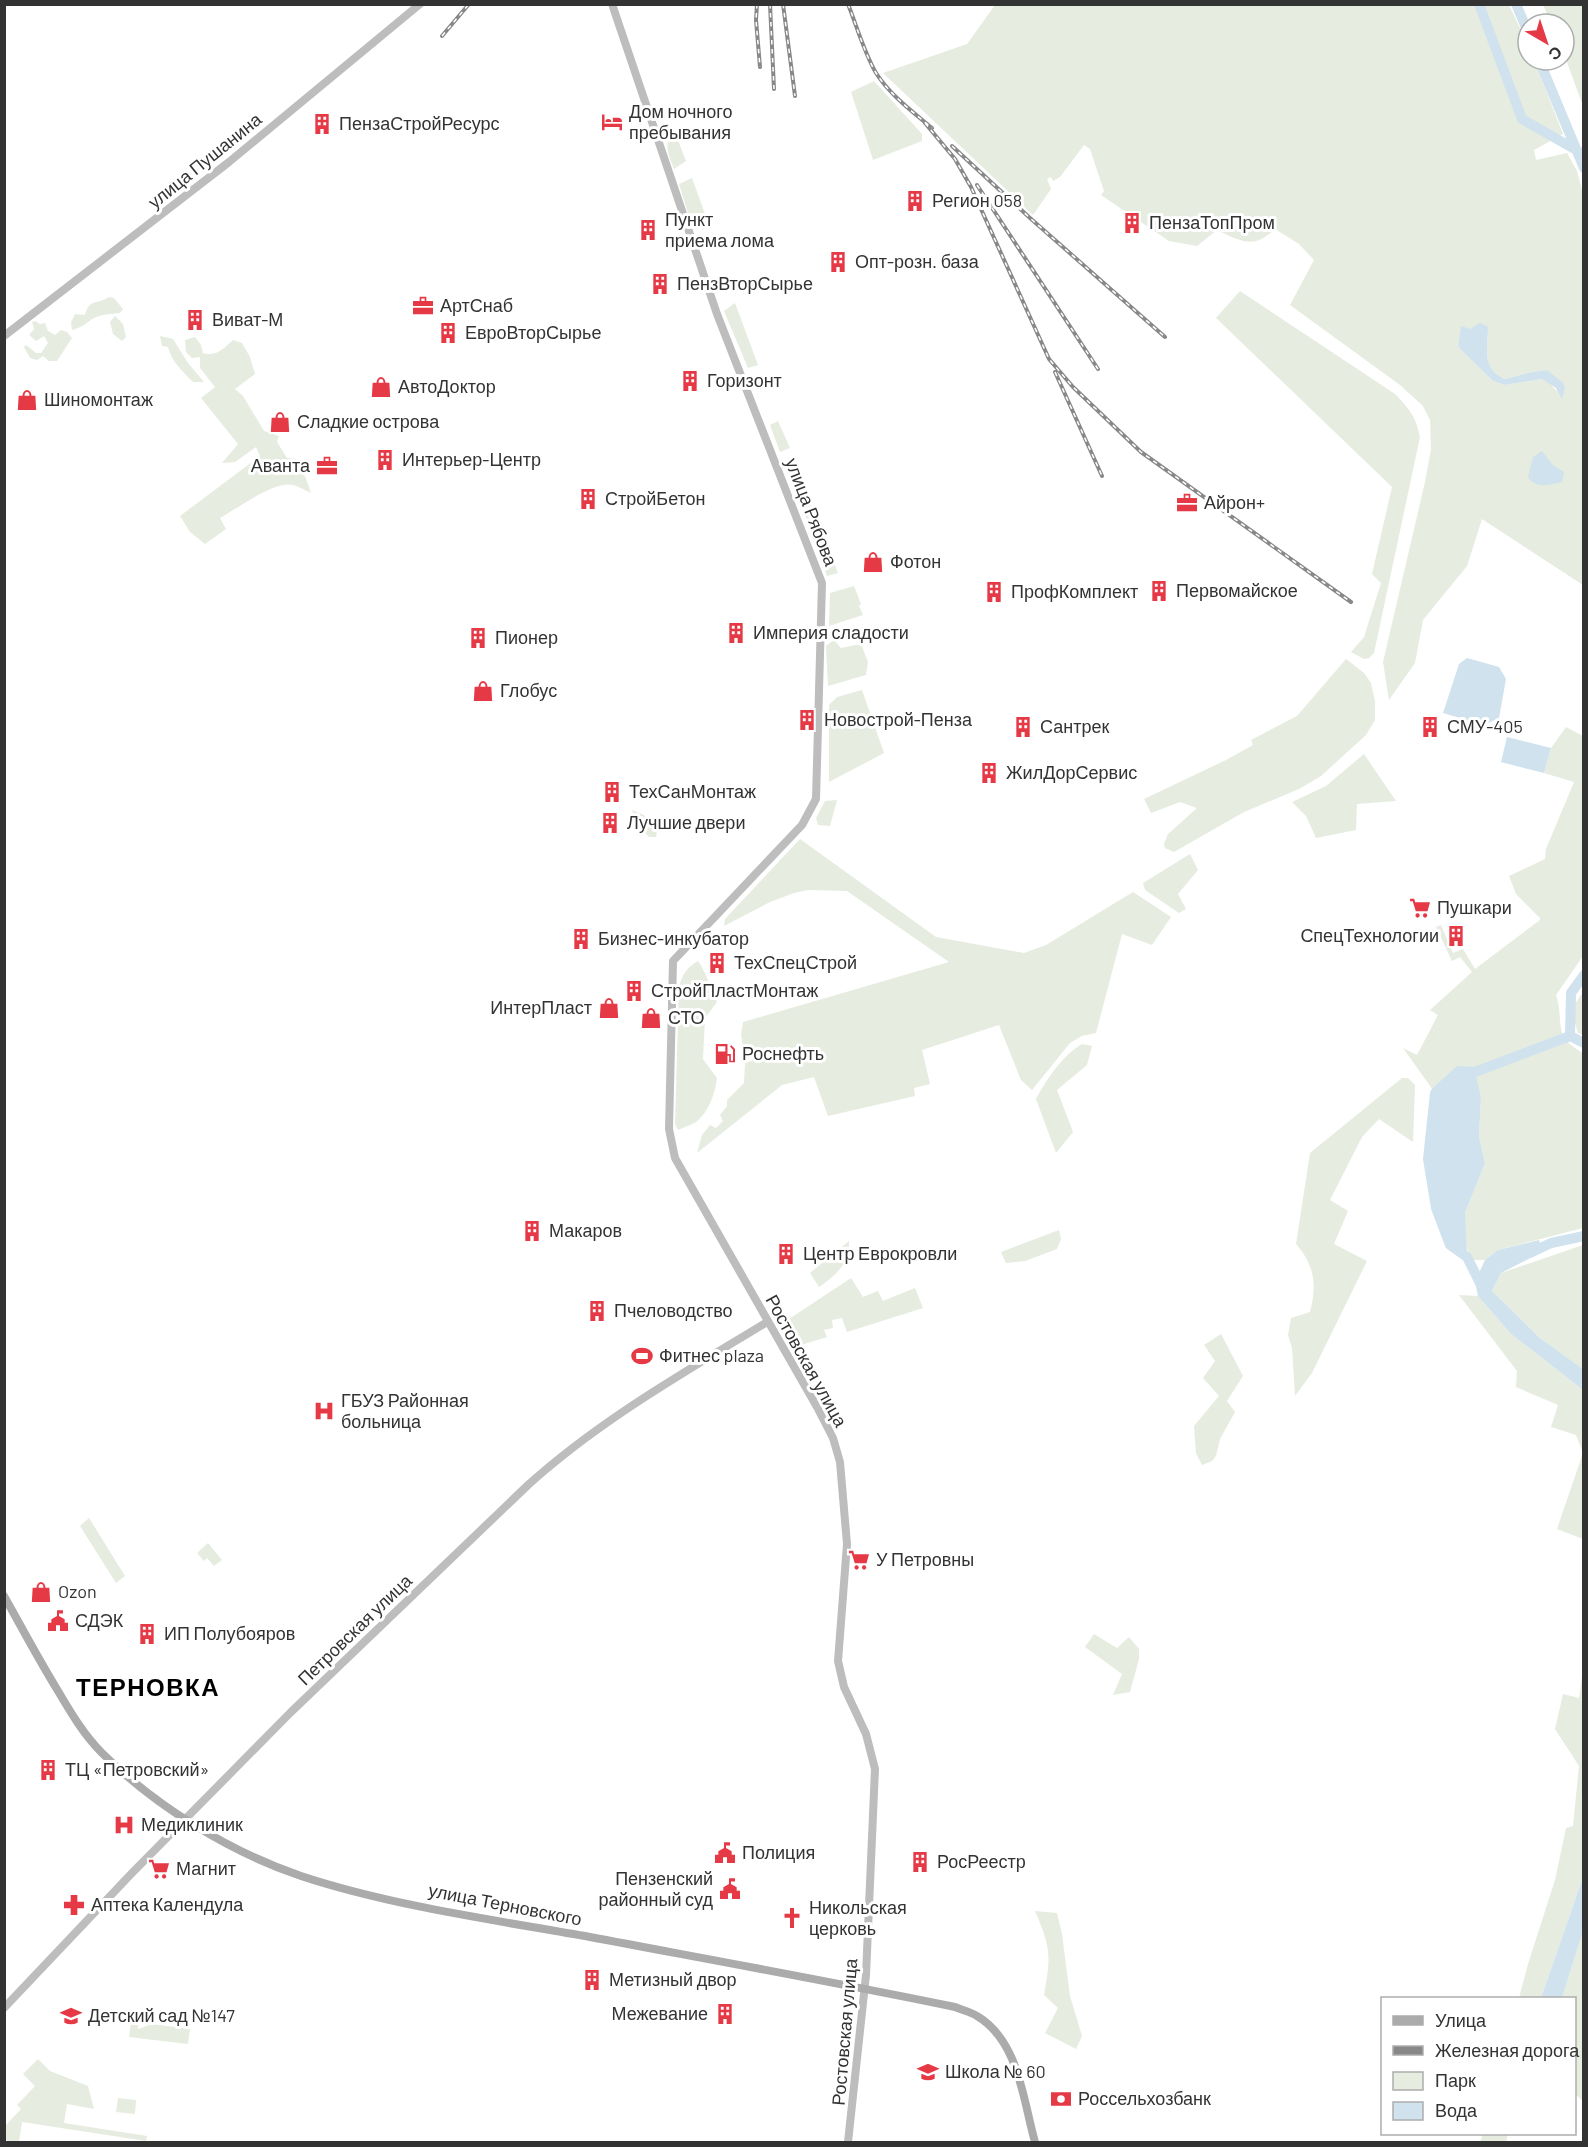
<svg xmlns="http://www.w3.org/2000/svg" width="1588" height="2147" font-family="Barlow,sans-serif">
  <rect width="100%" height="100%" fill="#fff"/>
  <!-- green -->
  <path fill="#e6ecdf" fill-rule="evenodd" d="M 995,5 L 1509,5 L 1528,45 L 1528,60 L 1534,60 L 1563,134 L 1534,150 L 1536,160 L 1567,153 L 1577,171 L 1583,194 L 1583,585 L 1482,519 L 1467,566 L 1423,620 L 1415,663 L 1389,700 L 1383,662 L 1425,482 L 1431,449 L 1430,420 L 1423,406 L 1400,385 L 1290,305 L 1314,260 L 1299,244 L 1275,229 C 1253,250 1241,241 1217,230 L 1197,246 L 1169,241 L 1101,195 L 1104,191 L 1090,149 L 1084,145 L 1060,177 L 1053,181 L 1051,177 L 1047,179 L 1051,189 L 1033,215 L 883,73 L 967,44 ZM 1461,327 L 1470,330 L 1488,327 C 1488,350 1481,368 1505,379 L 1532,372 L 1547,370 L 1553,376 L 1557,392 L 1550,383 L 1542,379 L 1505,385 L 1493,381 L 1458,347 Z
    M 1543,5 L 1583,5 L 1583,106 L 1564,54 L 1564,24 L 1552,24 Z
    M 874,81 L 922,134 L 922,141 L 873,160 L 851,92 Z
    M 674,130 L 686,161 L 674,169 C 668,154 663,144 674,130 Z
    M 692,178 L 708,222 L 692,226 L 679,184 Z
    M 1240,291 L 1395,394 C 1409,408 1416,417 1420,437 L 1374,653 L 1369,658 L 1364,659 L 1351,652 L 1364,637 L 1381,583 L 1372,574 L 1392,487 L 1216,318 Z
    M 109,297 L 114,298 L 123,309 L 120,313 C 111,314 102,314 94,318 C 86,323 81,328 72,330 L 71,322 L 75,314 L 85,315 C 89,298 97,305 109,297 Z
    M 735,303 L 758,365 L 748,368 L 724,311 Z
    M 115,316 L 123,324 L 126,337 L 122,341 L 113,334 L 110,322 Z
    M 35,321 L 40,324 L 45,323 L 48,331 L 55,335 L 61,330 L 67,332 L 72,338 L 57,361 L 49,361 L 43,356 L 37,360 L 30,358 L 24,347 L 26,345 L 36,353 L 41,353 L 48,343 L 44,336 L 36,341 L 29,335 L 34,329 L 32,322 Z
    M 160,336 L 173,339 L 188,363 L 204,382 L 193,382 C 183,372 171,361 168,347 L 162,346 Z
    M 195,337 L 201,345 L 203,353 C 216,357 223,349 233,340 L 242,343 L 250,357 L 255,374 L 235,389 L 243,396 L 264,431 L 279,436 L 277,442 L 287,458 L 297,459 L 293,467 L 305,476 L 311,493 C 302,489 294,483 284,485 C 266,487 236,509 220,518 L 226,529 L 205,544 L 190,532 L 180,516 L 260,456 L 256,447 L 235,462 L 222,463 L 238,444 L 201,398 L 215,387 L 200,368 L 200,357 L 192,358 L 186,352 L 185,340 Z
    M 778,421 L 790,448 L 780,452 L 770,425 Z
    M 796,463 L 821,531 L 812,532 L 787,473 Z
    M 827,545 L 838,573 L 827,576 L 817,550 Z
    M 854,586 L 861,604 L 859,606 L 863,615 L 829,626 L 830,593 Z
    M 834,640 L 841,648 L 861,644 L 868,662 L 866,675 L 828,686 L 826,646 Z
    M 1346,659 L 1364,673 L 1371,683 L 1375,701 L 1375,720 L 1366,735 L 1321,776 L 1299,789 L 1244,812 L 1174,852 L 1165,848 L 1164,844 L 1168,834 L 1197,808 L 1180,802 L 1151,813 L 1144,799 L 1226,760 L 1253,745 L 1251,740 L 1297,716 Z
    M 862,690 L 884,753 L 829,782 L 829,705 L 837,697 Z
    M 1566,727 L 1583,736 L 1583,956 L 1556,995 C 1565,1023 1551,1035 1583,1053 L 1583,1228 L 1498,1250 L 1485,1260 L 1471,1260 L 1465,1243 L 1465,1213 L 1485,1163 L 1479,1137 L 1481,1098 L 1459,1071 L 1435,1093 L 1403,1048 L 1417,1055 L 1438,1015 L 1430,1010 L 1472,972 L 1460,957 L 1452,961 L 1436,927 L 1441,925 L 1453,953 L 1463,949 L 1475,969 L 1540,920 L 1540,918 L 1516,894 L 1509,876 L 1545,859 L 1546,849 L 1574,782 L 1544,773 L 1551,748 Z
    M 1364,754 L 1396,801 L 1357,804 L 1356,830 L 1316,838 L 1306,816 L 1292,802 L 1326,786 Z
    M 837,800 L 830,826 L 818,825 L 816,818 L 825,801 Z
    M 632,810 L 644,815 L 657,830 L 656,837 L 649,837 L 638,825 Z
    M 800,839 L 936,937 L 1024,953 L 1046,945 L 1133,892 L 1171,917 L 1152,945 L 1122,934 L 1096,1033 L 1082,1036 L 1070,1043 L 1032,1090 L 1021,1080 L 999,1025 L 922,1050 L 930,1084 L 914,1088 L 915,1096 L 828,1116 L 814,1077 L 782,1085 L 697,1153 L 702,1135 L 710,1125 L 716,1128 L 723,1121 L 720,1115 L 727,1106 L 727,1100 L 744,1083 L 745,1063 L 752,1061 L 751,1047 L 743,1047 L 741,1035 L 743,1022 L 949,962 L 847,891 L 808,890 L 794,893 L 770,902 L 724,926 L 725,919 Z
    M 1190,854 L 1198,870 L 1178,894 L 1186,909 L 1179,913 L 1145,890 L 1143,883 Z
    M 698,961 C 705,970 712,991 717,1002 L 705,1018 L 703,1059 L 717,1078 C 715,1093 709,1112 696,1122 C 692,1125 684,1127 678,1130 L 675,1124 L 679,987 C 682,975 687,967 698,961 Z
    M 1583,992 L 1583,1035 L 1578,1033 L 1571,1010 Z
    M 1082,1044 L 1092,1046 L 1087,1065 L 1057,1090 L 1073,1132 L 1056,1153 L 1036,1099 C 1046,1080 1063,1055 1082,1044 Z
    M 1402,1078 L 1408,1078 L 1415,1085 L 1413,1142 L 1379,1119 L 1362,1137 L 1330,1200 L 1348,1211 L 1334,1244 L 1367,1261 L 1312,1373 L 1295,1396 L 1292,1348 L 1288,1335 L 1291,1318 L 1310,1312 C 1317,1285 1315,1266 1296,1244 L 1310,1153 Z
    M 1059,1230 L 1061,1239 L 1057,1249 L 1025,1261 L 1006,1263 L 1001,1252 Z
    M 849,1241 C 850,1264 836,1275 819,1287 L 810,1273 Z
    M 1583,1245 L 1583,1369 L 1540,1338 L 1492,1291 L 1501,1273 Z
    M 851,1278 L 863,1297 L 878,1291 L 883,1301 L 915,1288 L 923,1308 L 847,1332 L 842,1318 L 832,1320 L 833,1328 L 824,1330 L 827,1337 L 801,1345 L 789,1345 L 781,1330 L 783,1323 Z
    M 1459,1295 L 1478,1296 L 1511,1334 L 1583,1390 L 1583,1539 L 1557,1529 L 1583,1453 L 1576,1435 L 1551,1427 L 1558,1405 L 1516,1387 L 1517,1371 Z
    M 1221,1334 L 1243,1376 L 1227,1401 L 1235,1412 L 1220,1439 L 1216,1456 L 1212,1461 L 1202,1465 L 1196,1453 L 1194,1426 L 1219,1396 L 1203,1378 L 1215,1361 L 1204,1345 Z
    M 89,1518 L 125,1576 L 116,1583 L 80,1526 Z
    M 208,1543 L 222,1560 L 214,1566 L 207,1558 L 204,1561 L 197,1553 Z
    M 1094,1634 L 1117,1648 L 1129,1637 L 1139,1649 L 1139,1659 L 1130,1692 L 1113,1695 L 1122,1674 L 1085,1647 Z
    M 1583,1668 L 1583,1877 L 1541,1998 L 1519,1998 L 1528,1964 L 1555,1880 L 1566,1828 L 1573,1826 L 1579,1766 L 1555,1729 L 1563,1694 L 1579,1698 Z
    M 1035,1911 L 1057,1913 L 1062,1934 L 1070,1996 L 1082,2036 L 1076,2049 L 1045,2033 L 1058,2008 L 1044,1995 C 1051,1955 1051,1948 1035,1911 Z
    M 1583,1931 L 1583,2101 L 1575,2094 L 1574,1998 L 1562,1998 Z
    M 132,2015 L 139,2016 L 138,2029 L 152,2024 L 190,2029 L 188,2044 L 129,2037 Z
    M 38,2059 L 50,2071 L 88,2086 L 94,2109 L 67,2104 L 64,2123 L 147,2136 L 146,2141 L 22,2122 L 19,2142 L 8,2142 L 5,2138 L 5,2126 L 21,2109 L 17,2105 L 35,2086 L 23,2074 Z
    M 118,2098 L 136,2100 L 135,2114 L 116,2112 Z
    M 1483,2134 L 1508,2134 L 1506,2142 L 1480,2142 Z"/>
  <!-- water -->
  <path fill="#cfe2ee" d="M 1480,323 L 1488,327 C 1488,350 1481,368 1505,379 L 1532,372 L 1547,370 L 1563,383 L 1565,388 L 1562,399 L 1556,388 L 1542,379 L 1505,385 L 1493,381 L 1458,347 L 1461,326 L 1470,329 Z
    M 1542,451 L 1553,465 L 1564,472 L 1562,482 C 1550,485 1536,489 1528,477 L 1533,457 Z
    M 1467,658 L 1499,667 L 1506,679 L 1499,718 L 1484,725 L 1443,713 L 1459,664 Z
    M 1507,737 L 1551,748 L 1544,773 L 1501,762 Z
    M 1459,1071 L 1475,1072 L 1481,1098 L 1479,1137 L 1485,1163 L 1465,1213 L 1467,1257 L 1450,1245 L 1436,1208 L 1428,1159 L 1435,1093 Z
    M 1539,1240 L 1544,1251 L 1501,1273 L 1492,1291 L 1540,1338 L 1583,1369 L 1583,1390 L 1511,1334 L 1478,1296 L 1475,1282 L 1485,1260 L 1498,1250 Z
    M 1583,1877 L 1583,1931 L 1562,1998 L 1541,1998 Z"/>
  <g fill="none" stroke-linecap="round" stroke-linejoin="round">
    <!-- river -->
    <path stroke="#cfe2ee" stroke-width="10" d="M 1479,4 L 1522,119 L 1578,151
      M 1516,4 L 1528,32
      M 1539,60 L 1584,168
      M 1570,1036 L 1571,993 L 1584,975
      M 1530,1253 L 1551,1243 L 1584,1236
      M 1483,1289 L 1467,1257 L 1450,1245 L 1436,1208 L 1428,1159 L 1435,1093 L 1459,1071 L 1475,1072 L 1570,1036 L 1584,1043"/>
    <!-- secondary -->
    <path stroke="#bdbdbd" stroke-width="8" d="M 612,4 L 717,314 L 822,583 L 816,799 L 802,825 L 673,961 L 669,1129 L 675,1158 L 817,1407 L 833,1438 L 840,1462 L 847,1544 L 838,1661 L 844,1687 L 866,1734 L 875,1769 L 866,1975 L 848,2142
      M 4,336 L 229,162 L 420,4
      M 4,2008 L 132,1873 L 290,1713 L 528,1485 C 600,1420 685,1372 767,1322"/>
    <!-- primary -->
    <path stroke="#ababab" stroke-width="8" d="M 4,1596 C 22,1628 39,1660 58,1691 C 71,1713 84,1735 102,1753 C 155,1806 230,1852 301,1876 C 392,1906 495,1920 590,1937 C 712,1960 834,1982 955,2007 C 962,2010 971,2012 977,2016 C 1019,2041 1023,2100 1035,2142"/>
    <defs>
      <path id="rail" d="M 757,4 L 756,20 L 760,67
        M 770,4 L 774,89
        M 783,4 L 795,96
        M 848,4 C 857,27 864,52 876,73 C 890,95 913,112 932,128
        M 442,36 L 469,4
        M 925,123 L 955,159 L 971,187 L 1049,359 L 1073,387 L 1141,452 L 1351,602
        M 952,146 L 1030,218 L 1165,337
        M 977,185 L 1098,369
        M 1055,372 L 1102,476"/>
    </defs>
    <!-- rail casing -->
    <use href="#rail" stroke="#888" stroke-width="4"/>
    <!-- rail -->
    <use href="#rail" stroke="#fff" stroke-width="1.5" stroke-dasharray="4.5" stroke-linecap="butt"/>
  </g>
  <!-- icons -->
  <defs>
    <symbol id="hotel-bare" viewBox="-9 -9 18 18"><path d="M-6-4.5h1.5V1H6V5H4.5V3h-9V5H-6ZM-4 0a1.8 1.8 0 1 1 3.6 0ZM.5 0V-2.5h3Q6-2.5 6 0Z" fill="#e63946" stroke="#fff" stroke-width="2.5" paint-order="stroke"/></symbol>
    <symbol id="building-bare" viewBox="-9 -9 18 18"><path d="M-4-6H4V6H1V3H-1V6H-4ZM-2.5-4.3h1.7v1.8h-1.7ZM.8-4.3h1.7v1.8H.8ZM-2.5-1h1.7V.8h-1.7ZM.8-1h1.7V.8H.8Z" fill="#e63946" stroke="#fff" stroke-width="2.5" paint-order="stroke"/></symbol>
    <symbol id="office-bare" viewBox="-9 -9 18 18"><path d="M-6-3h4V-5.5h4V-3h4V5H-6ZM-1-4.5V-3h2v-1.5ZM-6 0V1H6V0Z" fill="#e63946" stroke="#fff" stroke-width="2.5" paint-order="stroke"/></symbol>
    <symbol id="shop-bare" viewBox="-9 -9 18 18"><path d="M-5-2.5h2.3a2.7 3.5 0 0 1 5.4 0H5L5.5 6h-11ZM-1.5-2.5h3a1.5 2.3 0 0 0-3 0Z" fill="#e63946" stroke="#fff" stroke-width="2.5" paint-order="stroke"/></symbol>
    <symbol id="supermarket-bare" viewBox="-9 -9 18 18"><path d="M-6-5.5h2.5l.6 2H6L4.5 2H-2.5L-4.4-4H-6ZM-1.5 3.2a1.3 1.3 0 1 0 .1 0ZM3 3.2a1.3 1.3 0 1 0 .1 0Z" fill="#e63946" stroke="#fff" stroke-width="2.5" paint-order="stroke"/></symbol>
    <symbol id="fuel-bare" viewBox="-9 -9 18 18"><path d="M-5.5-6h7V0h2V4h1.3V-2.5L3-4.5l.8-.8L6-3V5H2.5V1h-1V6h-7ZM-4.2-4.7v3.2H.2V-4.7Z" fill="#e63946" stroke="#fff" stroke-width="2.5" paint-order="stroke"/></symbol>
    <symbol id="stadium-bare" viewBox="-9 -9 18 18"><path d="M0-5a6.5 5 0 1 0 0 10a6.5 5 0 1 0 0-10ZM-3.5-1.8h7v3.6h-7Z" fill="#e63946" stroke="#fff" stroke-width="2.5" paint-order="stroke"/></symbol>
    <symbol id="hospital-bare" viewBox="-9 -9 18 18"><path d="M-5-5h3v3.5h4V-5h3V5h-3V1.5h-4V5h-3Z" fill="#e63946" stroke="#fff" stroke-width="2.5" paint-order="stroke"/></symbol>
    <symbol id="civic-bare" viewBox="-9 -9 18 18"><path d="M-.6-6.5H3V-4.5H.6V-3L4-1V1h2V6H-6V1h2V-1L-.6-3ZM-1.2 2.5V6h2.4V2.5Z" fill="#e63946" stroke="#fff" stroke-width="2.5" paint-order="stroke"/></symbol>
    <symbol id="pharmacy-bare" viewBox="-9 -9 18 18"><path d="M-2-6h4v4h4v4h-4v4h-4v-4h-4v-4h4Z" fill="#e63946" stroke="#fff" stroke-width="2.5" paint-order="stroke"/></symbol>
    <symbol id="church-bare" viewBox="-9 -9 18 18"><path d="M-1.2-6h2.4v3.5h3.3v2.4h-3.3V6h-2.4V-.1h-3.3v-2.4h3.3Z" fill="#e63946" stroke="#fff" stroke-width="2.5" paint-order="stroke"/></symbol>
    <symbol id="school-bare" viewBox="-9 -9 18 18"><path d="M0-5L7-2L0 1L-7-2ZM-4 1L0 2.5L4 1V4Q0 6-4 4Z" fill="#e63946" stroke="#fff" stroke-width="2.5" paint-order="stroke"/></symbol>
    <symbol id="bank-bare" viewBox="-9 -9 18 18"><path d="M-6-4H6V4H-6ZM0-2.3a2.3 2.3 0 1 0 0 4.6a2.3 2.3 0 1 0 0-4.6Z" fill="#e63946" stroke="#fff" stroke-width="2.5" paint-order="stroke"/></symbol>
  </defs>
  <g fill-rule="evenodd">
    <use href="#hotel-bare" x="597" y="107" width="30" height="30"/>
    <use href="#building-bare" x="307" y="109" width="30" height="30"/>
    <use href="#building-bare" x="900" y="186" width="30" height="30"/>
    <use href="#building-bare" x="1117" y="208" width="30" height="30"/>
    <use href="#building-bare" x="633" y="215" width="30" height="30"/>
    <use href="#building-bare" x="823" y="247" width="30" height="30"/>
    <use href="#building-bare" x="645" y="269" width="30" height="30"/>
    <use href="#office-bare" x="408" y="291" width="30" height="30"/>
    <use href="#building-bare" x="180" y="305" width="30" height="30"/>
    <use href="#building-bare" x="433" y="318" width="30" height="30"/>
    <use href="#building-bare" x="675" y="366" width="30" height="30"/>
    <use href="#shop-bare" x="366" y="372" width="30" height="30"/>
    <use href="#shop-bare" x="12" y="385" width="30" height="30"/>
    <use href="#shop-bare" x="265" y="407" width="30" height="30"/>
    <use href="#building-bare" x="370" y="445" width="30" height="30"/>
    <use href="#office-bare" x="312" y="451" width="30" height="30"/>
    <use href="#building-bare" x="573" y="484" width="30" height="30"/>
    <use href="#office-bare" x="1172" y="488" width="30" height="30"/>
    <use href="#shop-bare" x="858" y="547" width="30" height="30"/>
    <use href="#building-bare" x="1144" y="576" width="30" height="30"/>
    <use href="#building-bare" x="979" y="577" width="30" height="30"/>
    <use href="#building-bare" x="721" y="618" width="30" height="30"/>
    <use href="#building-bare" x="463" y="623" width="30" height="30"/>
    <use href="#shop-bare" x="468" y="676" width="30" height="30"/>
    <use href="#building-bare" x="792" y="705" width="30" height="30"/>
    <use href="#building-bare" x="1008" y="712" width="30" height="30"/>
    <use href="#building-bare" x="1415" y="712" width="30" height="30"/>
    <use href="#building-bare" x="974" y="758" width="30" height="30"/>
    <use href="#building-bare" x="597" y="777" width="30" height="30"/>
    <use href="#building-bare" x="595" y="808" width="30" height="30"/>
    <use href="#supermarket-bare" x="1405" y="893" width="30" height="30"/>
    <use href="#building-bare" x="1441" y="921" width="30" height="30"/>
    <use href="#building-bare" x="566" y="924" width="30" height="30"/>
    <use href="#building-bare" x="702" y="948" width="30" height="30"/>
    <use href="#building-bare" x="619" y="976" width="30" height="30"/>
    <use href="#shop-bare" x="594" y="993" width="30" height="30"/>
    <use href="#shop-bare" x="636" y="1003" width="30" height="30"/>
    <use href="#fuel-bare" x="710" y="1039" width="30" height="30"/>
    <use href="#building-bare" x="517" y="1216" width="30" height="30"/>
    <use href="#building-bare" x="771" y="1239" width="30" height="30"/>
    <use href="#building-bare" x="582" y="1296" width="30" height="30"/>
    <use href="#stadium-bare" x="627" y="1341" width="30" height="30"/>
    <use href="#hospital-bare" x="309" y="1396" width="30" height="30"/>
    <use href="#supermarket-bare" x="844" y="1545" width="30" height="30"/>
    <use href="#shop-bare" x="26" y="1577" width="30" height="30"/>
    <use href="#civic-bare" x="43" y="1606" width="30" height="30"/>
    <use href="#building-bare" x="132" y="1619" width="30" height="30"/>
    <use href="#building-bare" x="33" y="1755" width="30" height="30"/>
    <use href="#hospital-bare" x="109" y="1810" width="30" height="30"/>
    <use href="#civic-bare" x="710" y="1838" width="30" height="30"/>
    <use href="#building-bare" x="905" y="1847" width="30" height="30"/>
    <use href="#supermarket-bare" x="144" y="1854" width="30" height="30"/>
    <use href="#civic-bare" x="715" y="1874" width="30" height="30"/>
    <use href="#pharmacy-bare" x="59" y="1890" width="30" height="30"/>
    <use href="#church-bare" x="777" y="1903" width="30" height="30"/>
    <use href="#building-bare" x="577" y="1965" width="30" height="30"/>
    <use href="#building-bare" x="710" y="1999" width="30" height="30"/>
    <use href="#school-bare" x="56" y="2001" width="30" height="30"/>
    <use href="#school-bare" x="913" y="2057" width="30" height="30"/>
    <use href="#bank-bare" x="1046" y="2084" width="30" height="30"/>
  </g>
  <g text-anchor="middle" stroke-width="6" stroke-linejoin="round" paint-order="stroke">
    <!-- poi labels -->
    <g font-size="18" fill="#333" stroke="#fff" text-anchor="start">
      <text x="629" y="118">Дом ночного<tspan x="629" dy="21">пребывания</tspan></text>
      <text x="339" y="130">ПензаСтройРесурс</text>
      <text x="932" y="207">Регион 058</text>
      <text x="665" y="226">Пункт<tspan x="665" dy="21">приема лома</tspan></text>
      <text x="1149" y="229">ПензаТопПром</text>
      <text x="855" y="268">Опт-розн. база</text>
      <text x="677" y="290">ПензВторСырье</text>
      <text x="440" y="312">АртСнаб</text>
      <text x="212" y="326">Виват-М</text>
      <text x="465" y="339">ЕвроВторСырье</text>
      <text x="707" y="387">Горизонт</text>
      <text x="398" y="393">АвтоДоктор</text>
      <text x="44" y="406">Шиномонтаж</text>
      <text x="297" y="428">Сладкие острова</text>
      <text x="402" y="466">Интерьер-Центр</text>
      <text x="310" y="472" text-anchor="end">Аванта</text>
      <text x="605" y="505">СтройБетон</text>
      <text x="1204" y="509">Айрон+</text>
      <text x="890" y="568">Фотон</text>
      <text x="1176" y="597">Первомайское</text>
      <text x="1011" y="598">ПрофКомплект</text>
      <text x="753" y="639">Империя сладости</text>
      <text x="495" y="644">Пионер</text>
      <text x="500" y="697">Глобус</text>
      <text x="824" y="726">Новострой-Пенза</text>
      <text x="1040" y="733">Сантрек</text>
      <text x="1447" y="733">СМУ-405</text>
      <text x="1006" y="779">ЖилДорСервис</text>
      <text x="629" y="798">ТехСанМонтаж</text>
      <text x="627" y="829">Лучшие двери</text>
      <text x="1437" y="914">Пушкари</text>
      <text x="1439" y="942" text-anchor="end">СпецТехнологии</text>
      <text x="598" y="945">Бизнес-инкубатор</text>
      <text x="734" y="969">ТехСпецСтрой</text>
      <text x="651" y="997">СтройПластМонтаж</text>
      <text x="592" y="1014" text-anchor="end">ИнтерПласт</text>
      <text x="668" y="1024">СТО</text>
      <text x="742" y="1060">Роснефть</text>
      <text x="549" y="1237">Макаров</text>
      <text x="803" y="1260">Центр Еврокровли</text>
      <text x="614" y="1317">Пчеловодство</text>
      <text x="659" y="1362">Фитнес plaza</text>
      <text x="341" y="1407">ГБУЗ Районная<tspan x="341" dy="21">больница</tspan></text>
      <text x="876" y="1566">У Петровны</text>
      <text x="58" y="1598">Ozon</text>
      <text x="75" y="1627">СДЭК</text>
      <text x="164" y="1640">ИП Полубояров</text>
      <text x="65" y="1776">ТЦ «Петровский»</text>
      <text x="141" y="1831">Медиклиник</text>
      <text x="742" y="1859">Полиция</text>
      <text x="937" y="1868">РосРеестр</text>
      <text x="176" y="1875">Магнит</text>
      <text x="713" y="1885" text-anchor="end">Пензенский<tspan x="713" dy="21">районный суд</tspan></text>
      <text x="91" y="1911">Аптека Календула</text>
      <text x="809" y="1914">Никольская<tspan x="809" dy="21">церковь</tspan></text>
      <text x="609" y="1986">Метизный двор</text>
      <text x="708" y="2020" text-anchor="end">Межевание</text>
      <text x="88" y="2022">Детский сад №147</text>
      <text x="945" y="2078">Школа № 60</text>
      <text x="1078" y="2105">Россельхозбанк</text>
    </g>
    <!-- street labels -->
    <g font-size="18" fill="#333" stroke="#fff">
      <text transform="translate(205 161) rotate(-39)" y="6">улица Пушанина</text>
      <text transform="translate(811 512) rotate(69)" y="6">улица Рябова</text>
      <text transform="translate(806 1361) rotate(61)" y="6">Ростовская улица</text>
      <text transform="translate(355 1630) rotate(-44)" y="6">Петровская улица</text>
      <text transform="translate(505 1905) rotate(11)" y="6">улица Терновского</text>
      <text transform="translate(845 2032) rotate(-85)" y="6">Ростовская улица</text>
    </g>
    <!-- district labels -->
    <g font-size="24" font-weight="bold" letter-spacing="1.5" fill="#000" stroke="#fff">
      <text x="148" y="1696">ТЕРНОВКА</text>
    </g>
  </g>
  <!-- border -->
  <rect width="1588" height="2147" fill="none" stroke="#333333" stroke-width="12"/>
  <!-- legend -->
  <rect x="1381" y="1997" width="195" height="138" fill="#ffffff" stroke="#adadad" stroke-width="1.5"/>
  <rect x="1393" y="2016" width="30" height="9" fill="#ababab" stroke="#adadad" stroke-width="1.5"/>
  <text x="1435" y="2027" font-size="18" fill="#333333">Улица</text>
  <rect x="1393" y="2046" width="30" height="9" fill="#888888" stroke="#adadad" stroke-width="1.5"/>
  <text x="1435" y="2057" font-size="18" fill="#333333">Железная дорога</text>
  <rect x="1393" y="2072" width="30" height="18" fill="#e6ecdf" stroke="#adadad" stroke-width="1.5"/>
  <text x="1435" y="2087" font-size="18" fill="#333333">Парк</text>
  <rect x="1393" y="2102" width="30" height="18" fill="#cfe2ee" stroke="#adadad" stroke-width="1.5"/>
  <text x="1435" y="2117" font-size="18" fill="#333333">Вода</text>
  <!-- north arrow -->
  <g transform="translate(1546 42) rotate(141)"><circle r="28" fill="#ffffff" stroke="#adadad" stroke-width="1.5"/>
  <path d="M0-4.5L10 22L0 15L-10 22Z" fill="#e63946"/>
  <text y="-9" font-size="16" font-weight="bold" text-anchor="middle" fill="#333333">С</text>
  </g>
</svg>
